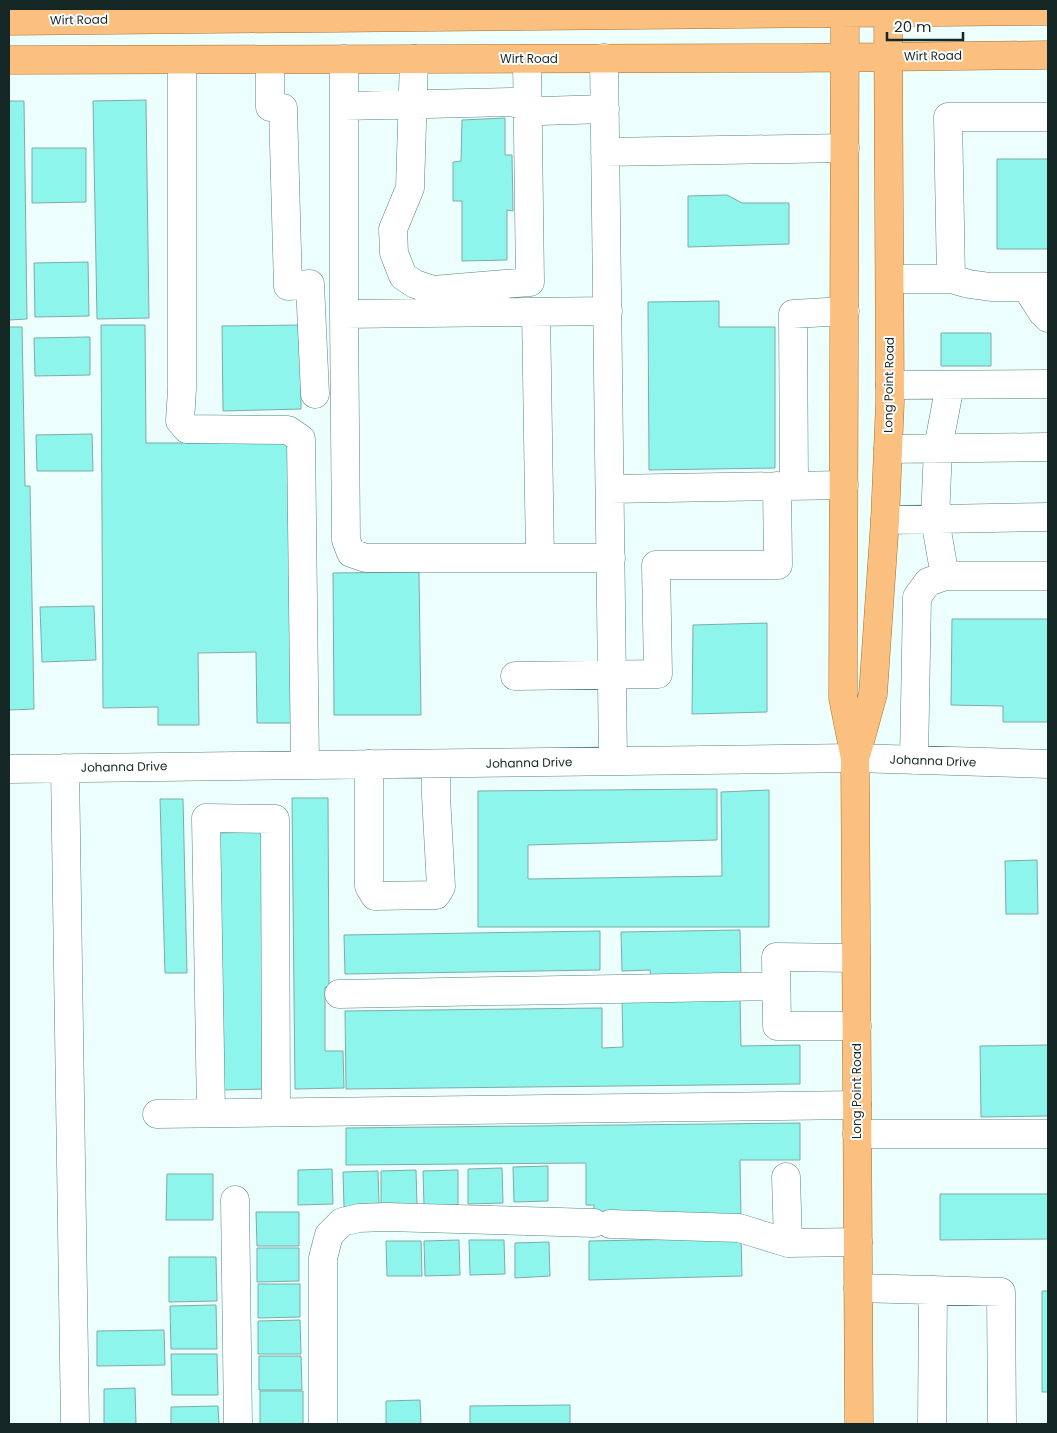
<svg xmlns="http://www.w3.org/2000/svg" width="1057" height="1433" font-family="Poppins,sans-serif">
  <rect width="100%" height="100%" fill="#ecfffc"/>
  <!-- building -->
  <path fill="#8ef5ec" stroke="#7faba7" d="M 146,100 L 149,318 L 97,319 L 93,101 Z
    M 9,101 L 24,101 L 27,319 L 9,320 Z
    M 505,118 L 505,155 L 512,155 L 513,211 L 507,210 L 507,260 L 462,261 L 462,201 L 453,201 L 453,162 L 461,161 L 462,120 Z
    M 32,148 L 86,148 L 86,202 L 32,203 Z
    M 997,159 L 1048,159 L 1048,249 L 997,249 Z
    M 727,195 L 742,203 L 789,203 L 789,244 L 688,247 L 688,196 Z
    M 88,262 L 89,316 L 35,317 L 34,263 Z
    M 719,301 L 719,327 L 775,327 L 775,468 L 649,470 L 648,302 Z
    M 101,325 L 145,325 L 146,443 L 294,443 L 296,723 L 257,723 L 256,652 L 198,653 L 199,725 L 158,725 L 158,707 L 103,708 Z
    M 301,325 L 301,409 L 223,411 L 222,326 Z
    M 9,327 L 22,327 L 25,486 L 30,486 L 34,709 L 9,710 Z
    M 941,333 L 991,333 L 991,366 L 941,366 Z
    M 90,337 L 90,375 L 35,376 L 34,338 Z
    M 92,434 L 93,471 L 37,471 L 36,435 Z
    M 419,572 L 421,715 L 334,715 L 333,573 Z
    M 94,606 L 96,660 L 42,662 L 40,607 Z
    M 952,619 L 1048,619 L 1048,722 L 1003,722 L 1003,706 L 951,705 Z
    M 767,623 L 767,712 L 692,714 L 693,625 Z
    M 717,789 L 717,840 L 528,845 L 528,879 L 722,876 L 721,792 L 769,790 L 769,927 L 478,927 L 478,791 Z
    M 292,798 L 328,798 L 329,987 L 325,987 L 325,1051 L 343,1051 L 344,1088 L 295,1089 Z
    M 160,799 L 183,799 L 187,973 L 165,973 Z
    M 264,832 L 269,1089 L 220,1090 L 216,833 Z
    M 1037,860 L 1038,914 L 1006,914 L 1005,861 Z
    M 740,930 L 741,978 L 651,979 L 650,970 L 622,971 L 621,932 Z
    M 600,931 L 600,970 L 345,974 L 344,935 Z
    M 740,999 L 741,1046 L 800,1045 L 800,1084 L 346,1089 L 345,1011 L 602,1008 L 602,1048 L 623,1047 L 622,1000 Z
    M 1048,1045 L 1048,1116 L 981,1117 L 980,1046 Z
    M 800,1123 L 800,1160 L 740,1160 L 741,1217 L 610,1234 L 595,1235 L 594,1205 L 586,1205 L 586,1163 L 346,1165 L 346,1128 Z
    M 548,1166 L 548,1201 L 514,1202 L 513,1167 Z
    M 502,1168 L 503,1203 L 468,1204 L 468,1169 Z
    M 332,1169 L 333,1204 L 298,1205 L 298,1170 Z
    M 416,1170 L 417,1205 L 381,1206 L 381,1171 Z
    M 458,1170 L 458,1205 L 424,1206 L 423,1171 Z
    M 378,1171 L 379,1206 L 344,1207 L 343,1172 Z
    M 167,1174 L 213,1174 L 213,1220 L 166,1220 Z
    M 940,1194 L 1048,1194 L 1048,1239 L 940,1240 Z
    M 256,1212 L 299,1212 L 299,1246 L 257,1246 Z
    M 741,1238 L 742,1276 L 589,1280 L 589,1241 Z
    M 459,1240 L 460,1275 L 425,1276 L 424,1241 Z
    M 469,1240 L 504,1240 L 505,1274 L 470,1275 Z
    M 386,1241 L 421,1241 L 422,1276 L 387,1276 Z
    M 549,1242 L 550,1276 L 515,1278 L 515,1243 Z
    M 257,1248 L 299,1248 L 299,1281 L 257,1282 Z
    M 169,1257 L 216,1257 L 217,1301 L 169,1302 Z
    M 258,1284 L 300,1284 L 300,1317 L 258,1318 Z
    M 1042,1291 L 1048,1291 L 1048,1392 L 1042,1392 Z
    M 216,1305 L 217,1349 L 171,1349 L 170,1306 Z
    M 300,1320 L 301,1354 L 258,1354 L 258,1321 Z
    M 164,1330 L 165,1365 L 97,1366 L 97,1331 Z
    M 171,1354 L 217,1354 L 218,1395 L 172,1395 Z
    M 259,1356 L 301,1356 L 302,1390 L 259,1390 Z
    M 135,1388 L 136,1424 L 104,1424 L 104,1389 Z
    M 260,1391 L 303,1391 L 303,1424 L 260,1424 Z
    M 420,1400 L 421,1424 L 386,1424 L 386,1401 Z
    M 570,1405 L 570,1424 L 470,1424 L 470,1406 Z
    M 218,1406 L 219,1424 L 171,1424 L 171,1407 Z"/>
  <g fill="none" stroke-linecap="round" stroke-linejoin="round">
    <defs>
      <path id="minor" d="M 604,58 L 613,761
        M 344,59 L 344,314 L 346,540 L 351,553 L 366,558 L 611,558
        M 414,59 L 410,188 L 393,229 L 394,253 L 403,276 L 415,284 L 433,290 L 530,282 L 527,59
        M 182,60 L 182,389 L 180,421 L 187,429 L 288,430 L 301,439 L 305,765
        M 270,60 L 270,107 L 283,108 L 288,286 L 310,284 L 315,394
        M 344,106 L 512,102 L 541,111 L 605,109
        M 605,152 L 845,148
        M 890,279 L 951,279 L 948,117 L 1048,117
        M 951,279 L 969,284 L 991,287 L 1048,287
        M 1026,287 L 1042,312 L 1048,318
        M 536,312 L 540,558
        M 344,314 L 608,311
        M 890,385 L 1048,384
        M 950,385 L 938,448 L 935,520 L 945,576 L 1048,576
        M 888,449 L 1048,447
        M 794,485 L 793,314 L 845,311
        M 610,489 L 844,485
        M 885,520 L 1048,517
        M 515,676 L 658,674 L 656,565 L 778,565 L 777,486
        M 914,760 L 917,597 L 928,582 L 945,576
        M 369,764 L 369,886 L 375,896 L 436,895 L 441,887 L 436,796 L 436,764
        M 65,768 L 75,1424
        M 9,769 L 855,758 L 1048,764
        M 856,958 L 776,957 L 777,1026 L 857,1026
        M 339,994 L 776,986
        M 211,1113 L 206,818 L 275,819 L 276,1112
        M 157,1114 L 857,1105
        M 857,1134 L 1048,1134
        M 786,1177 L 788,1243
        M 235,1200 L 238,1424
        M 610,1224 L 739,1228 L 788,1243 L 858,1242
        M 858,1288 L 1001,1292 L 1002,1424
        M 323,1424 L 323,1258 L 329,1235 L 342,1222 L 359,1218 L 386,1217 L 594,1223
        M 932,1424 L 933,1290"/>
      <path id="major" d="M 845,9 L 843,698 L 855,758 L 859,1424
        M 9,21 L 1048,11
        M 9,60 L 799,58 L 1048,55
        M 857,752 L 873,694 L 885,520 L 890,402 L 888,9"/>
    </defs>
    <!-- minor casing -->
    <use href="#minor" stroke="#58837f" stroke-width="29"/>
    <!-- major casing -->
    <use href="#major" stroke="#a96e28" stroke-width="29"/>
    <!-- minor -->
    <use href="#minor" stroke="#fff" stroke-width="28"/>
    <!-- major -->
    <use href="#major" stroke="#fbbf7f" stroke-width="28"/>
  </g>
  <g text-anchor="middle" stroke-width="4" stroke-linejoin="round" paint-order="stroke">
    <!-- street labels -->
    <g font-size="12" fill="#152725" stroke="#fff">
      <text transform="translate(79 20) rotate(-1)" y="4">Wirt Road</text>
      <text transform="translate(933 56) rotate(-1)" y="4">Wirt Road</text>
      <text x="529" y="63">Wirt Road</text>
      <text transform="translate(889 385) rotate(-89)" y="4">Long Point Road</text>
      <text transform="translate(933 761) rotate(2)" y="4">Johanna Drive</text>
      <text transform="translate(529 763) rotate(-1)" y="4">Johanna Drive</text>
      <text transform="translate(124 767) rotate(-1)" y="4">Johanna Drive</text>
      <text transform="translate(857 1091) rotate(-90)" y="4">Long Point Road</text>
    </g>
  </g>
  <!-- border -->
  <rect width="1057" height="1433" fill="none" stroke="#152725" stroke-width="20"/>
  <!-- scale -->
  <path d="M887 32v8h76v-8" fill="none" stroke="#152725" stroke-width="2.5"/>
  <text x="894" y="32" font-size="15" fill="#152725" stroke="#ffffff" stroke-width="4" paint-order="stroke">20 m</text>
</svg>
